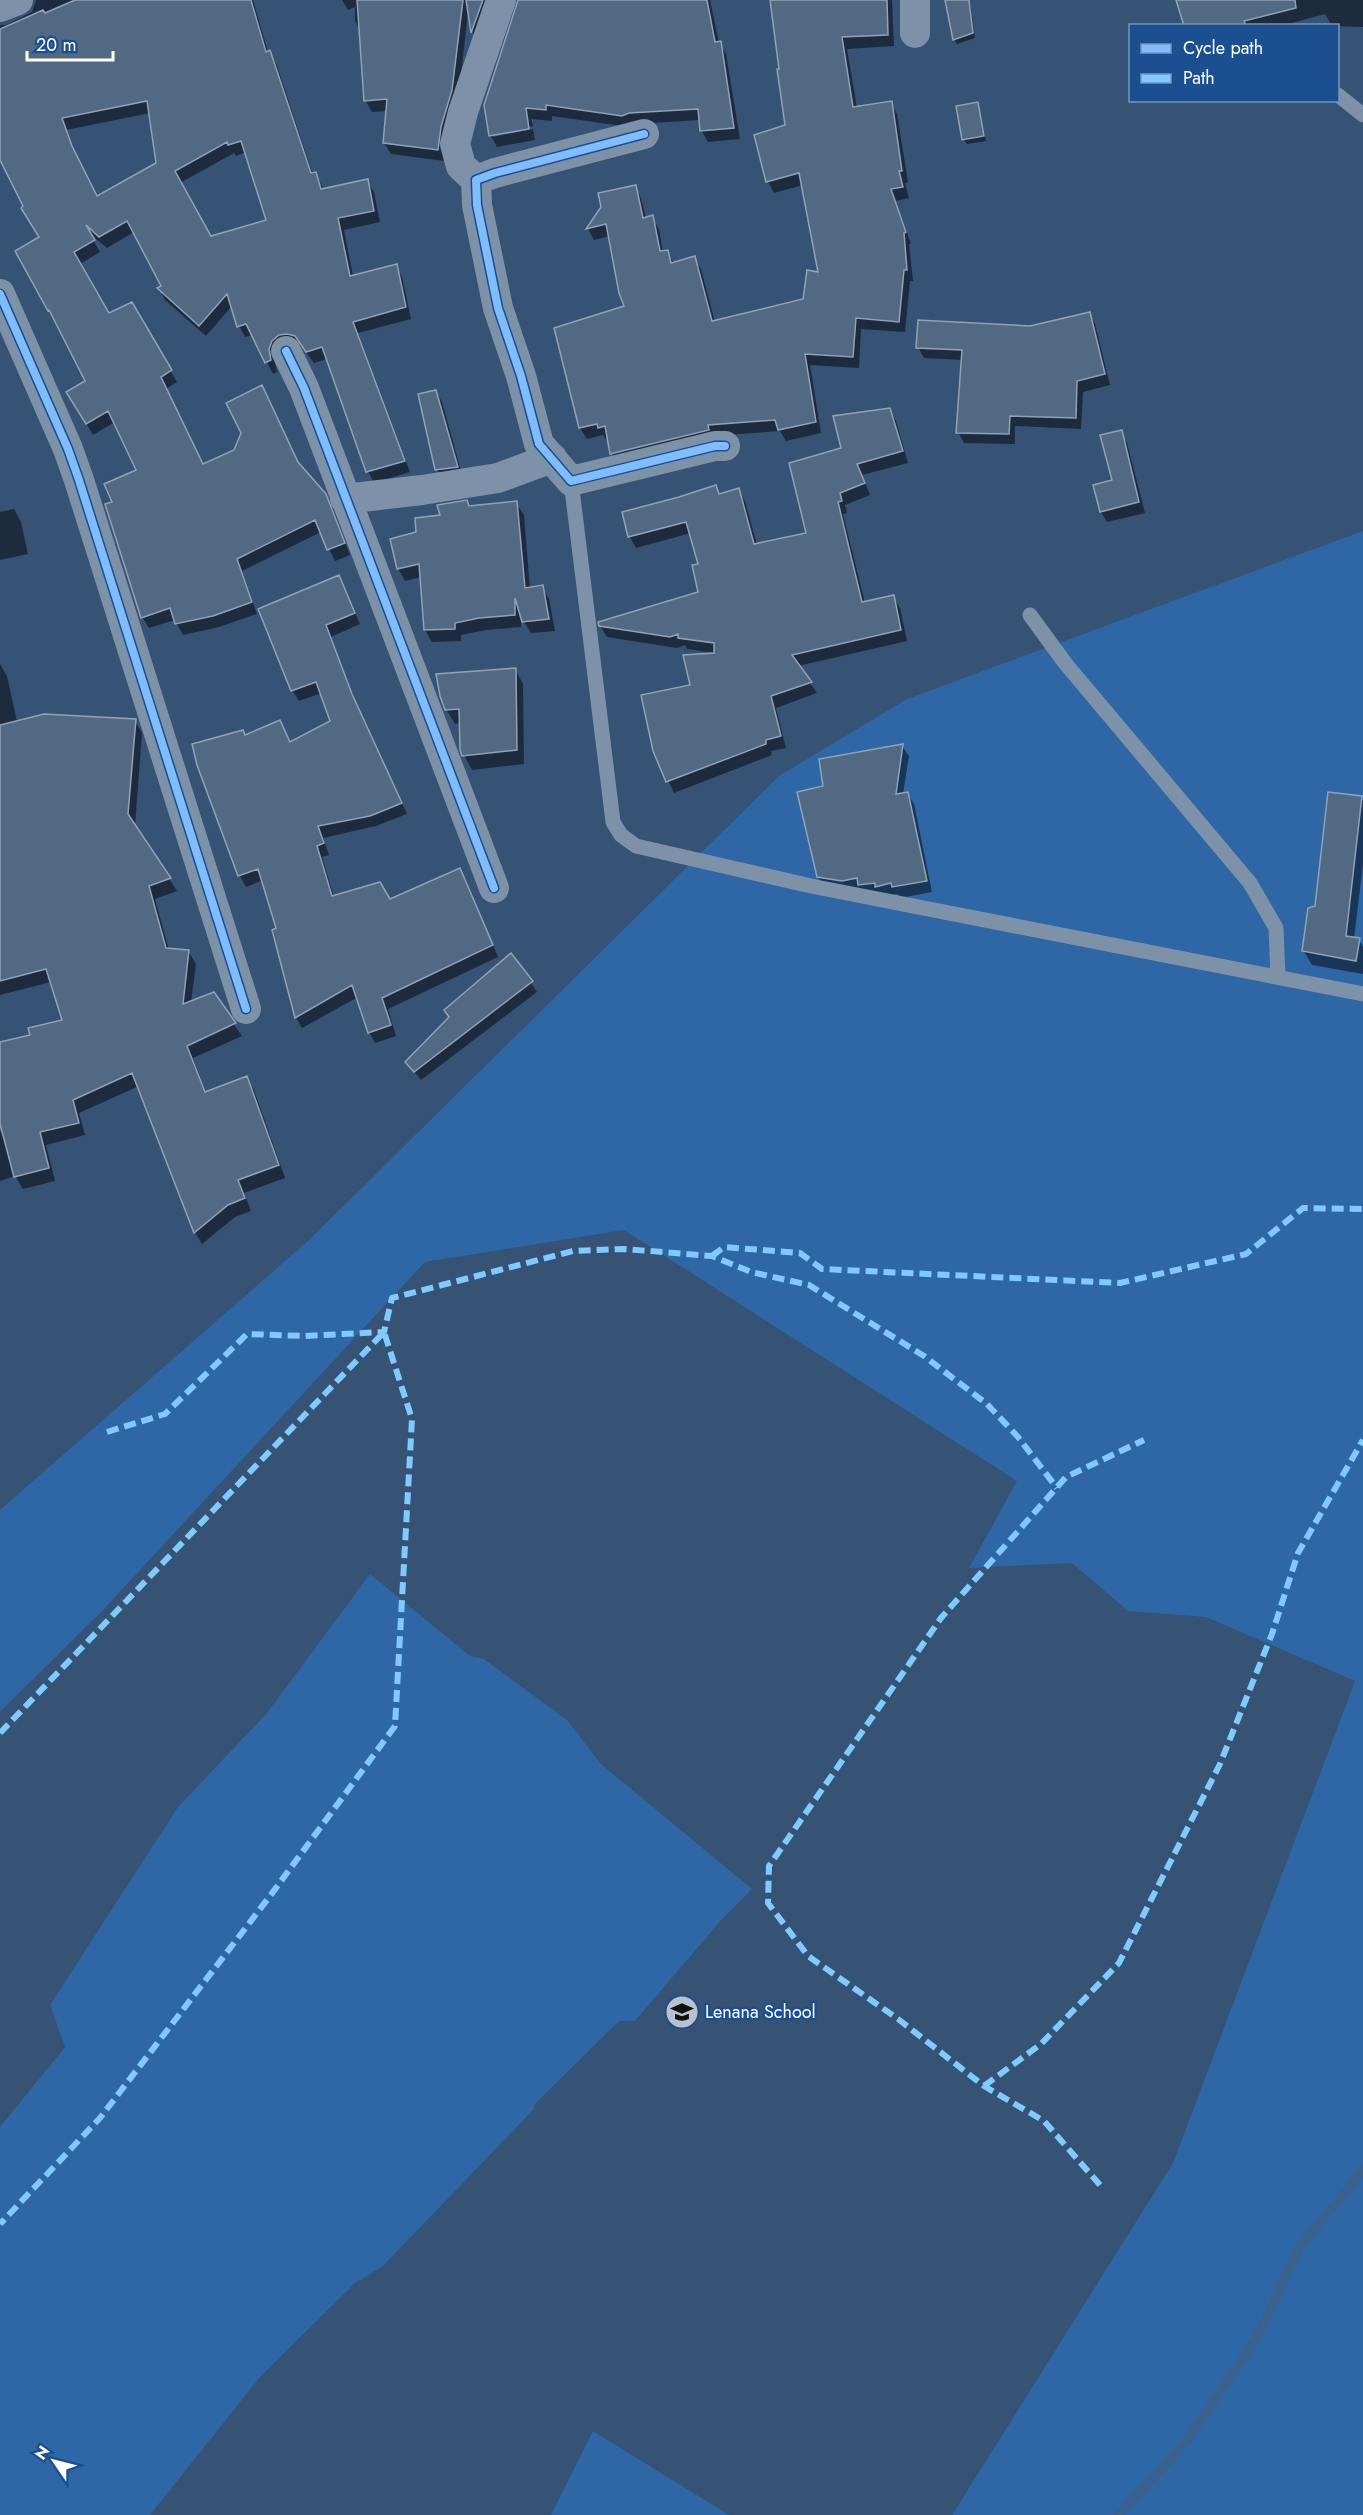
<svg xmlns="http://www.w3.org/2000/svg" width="1363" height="2515" font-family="Jost,sans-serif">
  <rect width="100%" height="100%" fill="#365274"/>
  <!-- green -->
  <path fill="#2f66a5" d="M 1363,531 L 1363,2515 L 952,2515 L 1173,2163 L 1355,1681 L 1206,1617 L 1128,1611 L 1072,1563 L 969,1568 L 1017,1481 L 624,1230 L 425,1262 L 103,1610 L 0,1712 L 0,1510 L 308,1241 L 779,776 L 907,699 Z
    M 370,1574 L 470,1656 L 484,1659 L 567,1720 L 601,1764 L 752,1889 L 723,1918 L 635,2021 L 619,2021 L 533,2106 L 535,2108 L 382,2267 L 355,2283 L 260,2377 L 150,2515 L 0,2515 L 0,2127 L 65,2047 L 50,2005 L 178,1807 L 267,1713 Z
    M 593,2431 L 729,2515 L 551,2515 Z"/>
  <!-- shadow -->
  <path fill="#0007" fill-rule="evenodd" d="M 36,0 L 253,0 L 268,52 L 276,63 L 313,175 L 316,174 L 324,190 L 367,181 L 374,192 L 380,222 L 344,230 L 353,276 L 396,266 L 402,277 L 411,319 L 358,333 L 410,472 L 374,483 L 368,471 L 327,359 L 314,363 L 303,348 L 294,345 L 275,362 L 277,372 L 273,374 L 253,335 L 245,337 L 239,326 L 232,306 L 206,336 L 165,300 L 159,289 L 164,287 L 134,232 L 107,248 L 89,233 L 100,252 L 80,264 L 109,315 L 131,304 L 177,382 L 166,389 L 203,465 L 300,466 L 325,495 L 332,507 L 350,555 L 335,561 L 321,532 L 242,571 L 257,614 L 219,627 L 183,635 L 175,620 L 149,628 L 142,617 L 114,503 L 138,471 L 115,422 L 93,435 L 68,393 L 87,381 L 17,251 L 41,238 L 0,159 L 0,25 L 6,25 L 32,12 ZM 150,113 L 158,163 L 97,198 L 67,138 L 69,137 L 66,130 ZM 246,152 L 268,221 L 211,238 L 180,183 L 234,153 L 236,156 Z
    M 342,0 L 495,0 L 478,42 L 473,33 L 468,12 L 458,102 L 447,139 L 444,161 L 391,154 L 384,143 L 387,111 L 372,112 L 365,100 L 361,31 L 355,21 L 355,7 L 348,10 Z
    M 519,0 L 710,0 L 719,43 L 726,54 L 740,139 L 708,142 L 701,130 L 700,120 L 636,124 L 629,127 L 552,116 L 552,121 L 531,119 L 533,126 L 493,134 L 493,137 L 533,129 L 535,140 L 497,147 L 491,136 L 485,105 Z
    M 785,0 L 892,0 L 894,46 L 847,49 L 857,108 L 891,103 L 897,114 L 908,182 L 905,183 L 909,198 L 896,201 L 911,244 L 909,244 L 913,281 L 910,281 L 905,332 L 861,329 L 859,368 L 810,365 L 821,433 L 786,441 L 780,431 L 713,436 L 618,465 L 612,453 L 609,438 L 606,439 L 603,435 L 587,439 L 580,428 L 555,329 L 626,307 L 610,236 L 594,240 L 588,229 L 603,207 L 635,186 L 641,198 L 646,218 L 652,217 L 659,229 L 663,252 L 667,252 L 674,263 L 694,258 L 701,269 L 715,322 L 804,300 L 820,274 L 803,185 L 774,193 L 768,182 L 787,126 L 780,70 Z
    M 954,0 L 970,0 L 975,38 L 957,44 L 954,39 Z
    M 1177,0 L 1363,0 L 1363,27 L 1332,26 L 1325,14 L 1281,26 L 1186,26 Z
    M 978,103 L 986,141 L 967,144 L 964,140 Z
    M 1089,313 L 1095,324 L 1110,385 L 1083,392 L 1081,429 L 1015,426 L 1015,444 L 964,443 L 958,432 L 963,360 L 924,358 L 918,347 L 1030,328 Z
    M 436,391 L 442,402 L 463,478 L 443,481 L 437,470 L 420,395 Z
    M 890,409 L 896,421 L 908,463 L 862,475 L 870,495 L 845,505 L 847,513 L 843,514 L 865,603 L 893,597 L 900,608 L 907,641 L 798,666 L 817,693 L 776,708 L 786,748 L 771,751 L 772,755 L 674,793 L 654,751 L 692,686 L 715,653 L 687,649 L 685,645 L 677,648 L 607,637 L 600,626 L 700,593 L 700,565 L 691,533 L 636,548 L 630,537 L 624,513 L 716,487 L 720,495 L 738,490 L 745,501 L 757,545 L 808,534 L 843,449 Z
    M 1121,432 L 1127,443 L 1145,513 L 1107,522 L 1101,512 L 1113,481 Z
    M 516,503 L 524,515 L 530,589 L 542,587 L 549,599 L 555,631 L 531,633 L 521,617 L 521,627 L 486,630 L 461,635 L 461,641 L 432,642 L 425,630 L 421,577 L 405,581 L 398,568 L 418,533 L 442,516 L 470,508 Z
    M 14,509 L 21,522 L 28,554 L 0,560 L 0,512 Z
    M 339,577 L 360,624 L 331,637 L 357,706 L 407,814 L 376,826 L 323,838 L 329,855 L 322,857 L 334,897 L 390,901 L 466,881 L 498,957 L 388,1009 L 396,1036 L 375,1043 L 369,1032 L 358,997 L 302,1028 L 296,1018 L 274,931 L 278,929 L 263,880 L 246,887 L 240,876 L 198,764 L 245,737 L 290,743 L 332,722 L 322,693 L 299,701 L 292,690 Z
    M 0,664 L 7,676 L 17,722 L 135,721 L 142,733 L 135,826 L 177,891 L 155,899 L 169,950 L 188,951 L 196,964 L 191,1002 L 213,994 L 242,1036 L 193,1058 L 206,1093 L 246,1078 L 254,1090 L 285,1178 L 244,1193 L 251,1211 L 235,1217 L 202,1244 L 195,1232 L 139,1086 L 79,1113 L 85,1135 L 46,1145 L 55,1181 L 23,1189 L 15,1176 L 0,1181 L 0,1132 L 3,1131 L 0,1118 L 0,1044 L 32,1036 L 64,1021 L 51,982 L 0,995 Z
    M 515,669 L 523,684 L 524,764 L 472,770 L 464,755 L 461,723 L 455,724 L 446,709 Z
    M 902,746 L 909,756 L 903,794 L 907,793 L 914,804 L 932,892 L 900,898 L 898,894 L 883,897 L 825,888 L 818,877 L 825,787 Z
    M 1361,797 L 1363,801 L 1363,864 L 1354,939 L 1359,940 L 1363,947 L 1363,974 L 1312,965 L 1303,950 Z
    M 511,955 L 537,992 L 421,1080 L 407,1062 Z"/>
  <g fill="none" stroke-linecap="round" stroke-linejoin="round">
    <!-- stream -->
    <path stroke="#3b618d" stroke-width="8" d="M 1118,2515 L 1184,2445 L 1256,2339 L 1299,2248 L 1363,2170"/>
  </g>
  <!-- building -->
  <path fill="#526984" stroke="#92a2b6" stroke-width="1.5" fill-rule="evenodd" d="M 75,0 L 251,0 L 266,52 L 270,50 L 311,173 L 316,172 L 321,189 L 368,179 L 374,211 L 338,218 L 350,276 L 397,264 L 406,307 L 353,322 L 405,461 L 366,472 L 322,347 L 306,352 L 295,336 L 287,334 L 279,335 L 272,341 L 269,349 L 271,360 L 265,363 L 246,324 L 237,327 L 227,294 L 199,326 L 157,288 L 161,286 L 127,221 L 99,237 L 86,225 L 95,240 L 74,252 L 109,313 L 132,302 L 172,370 L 161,377 L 203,464 L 234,450 L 241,433 L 226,403 L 262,385 L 298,462 L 326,494 L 345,543 L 327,550 L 315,520 L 237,559 L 252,602 L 213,616 L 175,624 L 170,608 L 141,618 L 105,504 L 112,502 L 104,484 L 136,470 L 108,411 L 86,424 L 66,392 L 85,381 L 49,310 L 48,311 L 15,251 L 39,237 L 21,208 L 23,206 L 0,160 L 0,29 L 43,10 L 45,13 ZM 147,101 L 156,163 L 97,196 L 72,146 L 62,118 ZM 241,141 L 266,220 L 211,236 L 175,171 L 227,142 L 228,145 Z
    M 357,0 L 463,0 L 452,90 L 441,127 L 438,150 L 383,143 L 387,99 L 364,101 Z
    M 466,0 L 483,0 L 471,33 Z
    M 518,0 L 707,0 L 715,42 L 721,41 L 734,128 L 700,131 L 698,109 L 629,113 L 622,116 L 546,105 L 546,110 L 526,108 L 529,129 L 489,136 L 484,105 Z
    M 770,0 L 887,0 L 888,35 L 842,37 L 853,107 L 892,101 L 902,171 L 899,171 L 903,187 L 891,189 L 906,232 L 904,233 L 907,270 L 904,270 L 899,322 L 856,318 L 853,357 L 805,354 L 816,422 L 778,430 L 775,420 L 708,425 L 709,430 L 610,454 L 605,426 L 598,428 L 597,424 L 579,428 L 554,328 L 624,306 L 619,293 L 606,224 L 586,229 L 601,207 L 598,193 L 636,185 L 643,218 L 653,215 L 660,251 L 668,250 L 671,263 L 695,256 L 712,321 L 803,299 L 807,270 L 818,272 L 799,173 L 766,182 L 754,135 L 785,125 L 777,69 L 779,69 Z
    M 945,0 L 969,0 L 973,33 L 953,40 Z
    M 1176,0 L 1295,0 L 1296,8 L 1244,21 L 1246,26 L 1184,26 Z
    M 978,102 L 984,136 L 962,140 L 956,106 Z
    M 1090,312 L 1105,374 L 1077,381 L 1076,418 L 1010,416 L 1009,434 L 956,433 L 962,350 L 916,348 L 918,320 L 1030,326 Z
    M 436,390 L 458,467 L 435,470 L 418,394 Z
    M 890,408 L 903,451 L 857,464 L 865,483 L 840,493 L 842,501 L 838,502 L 862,602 L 894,595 L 901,630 L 792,655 L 812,682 L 771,696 L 781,736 L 766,740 L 766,744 L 666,782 L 653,751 L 641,695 L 690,685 L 683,655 L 714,653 L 714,643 L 678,638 L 678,634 L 670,637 L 599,626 L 598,622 L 698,592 L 692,565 L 698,564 L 686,522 L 628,537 L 622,512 L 679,497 L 716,485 L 719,494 L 739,488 L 754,544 L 806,533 L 789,463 L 841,448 L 833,416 Z
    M 1122,430 L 1139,502 L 1100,512 L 1093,485 L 1112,480 L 1100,435 Z
    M 467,500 L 469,506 L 517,501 L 525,588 L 543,585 L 549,619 L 522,622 L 515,598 L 515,615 L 479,618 L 455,623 L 455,629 L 424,630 L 419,564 L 397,569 L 390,539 L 416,532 L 415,518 L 440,515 L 437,505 Z
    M 339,575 L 355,613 L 326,625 L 352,694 L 402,803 L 370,816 L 318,826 L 324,843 L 317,846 L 332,896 L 380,882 L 390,899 L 460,868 L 493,945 L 382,998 L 391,1025 L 368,1033 L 352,985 L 295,1018 L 272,930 L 276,928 L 258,869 L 238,876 L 197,765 L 192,744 L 243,730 L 245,735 L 280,720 L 290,742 L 330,721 L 316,682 L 291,691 L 258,609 Z
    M 516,668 L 517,750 L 462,756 L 460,750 L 459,709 L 445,710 L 440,696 L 436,674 Z
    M 44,714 L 136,719 L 128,814 L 171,878 L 149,886 L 166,948 L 189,950 L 183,1004 L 214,992 L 236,1023 L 187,1046 L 205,1092 L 247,1076 L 279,1165 L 238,1180 L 245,1198 L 228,1205 L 194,1233 L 132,1073 L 73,1100 L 79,1123 L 40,1132 L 49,1168 L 14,1177 L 0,1124 L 0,1042 L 30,1035 L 28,1028 L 62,1020 L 46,969 L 0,981 L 0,725 Z
    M 903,744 L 896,794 L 908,792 L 927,881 L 892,887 L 891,883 L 875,887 L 875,883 L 858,885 L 857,878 L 842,881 L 817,877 L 797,792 L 823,786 L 819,759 Z
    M 1328,792 L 1362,796 L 1346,936 L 1360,938 L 1356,961 L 1302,951 L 1308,908 L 1315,906 Z
    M 511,953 L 533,981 L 414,1072 L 405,1062 L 449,1017 L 444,1010 Z"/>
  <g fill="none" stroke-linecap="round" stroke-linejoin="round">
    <!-- lane -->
    <path stroke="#7d92a8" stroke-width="15" d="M 1338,95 L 1363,115
      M 571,481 L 613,822 L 621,835 L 636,846 L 811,886 L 1363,994
      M 1030,615 L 1065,663 L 1250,883 L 1276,928 L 1278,977"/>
    <!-- street -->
    <path stroke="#7d92a8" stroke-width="30" d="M 915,0 L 915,33
      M 0,7 L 18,0
      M 644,134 L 495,173 L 476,180 L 477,205 L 498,308 L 521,376 L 539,444 L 571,481 L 715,446 L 725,446
      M 476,180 L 461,166 L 455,144 L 463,112 L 501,0
      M 0,294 L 68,449 L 79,480 L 246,1009
      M 286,351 L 304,388 L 494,888
      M 345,499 L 422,490 L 498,478 L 552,458"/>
    <!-- quiet -->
    <path stroke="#80caff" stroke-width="6" stroke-dasharray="12 6" stroke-linecap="butt" d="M 712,1256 L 724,1247 L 800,1253 L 822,1269 L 1120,1283 L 1246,1254 L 1303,1208 L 1363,1209
      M 107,1432 L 165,1414 L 247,1334 L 304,1336 L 384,1332 L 392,1298 L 573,1251 L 624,1249 L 712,1256 L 751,1272 L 809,1285 L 924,1356 L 987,1404 L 1018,1437 L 1057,1488
      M 0,1733 L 384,1332 L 412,1419 L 395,1726 L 270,1896 L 100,2118 L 0,2224
      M 984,2086 L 1041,2044 L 1119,1963 L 1220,1764 L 1272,1634 L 1298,1553 L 1363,1440
      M 1100,2185 L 1044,2121 L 984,2086 L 898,2019 L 808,1956 L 768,1903 L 769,1866 L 941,1618 L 1066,1477 L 1144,1440"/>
    <defs>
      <path id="cycleway" d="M 644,134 L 495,173 L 476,180 L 477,205 L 498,308 L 521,376 L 539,444 L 571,481 L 715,446 L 725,446
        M 0,294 L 68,449 L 79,480 L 246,1009
        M 286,351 L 304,388 L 494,888"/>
    </defs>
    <!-- cycleway casing -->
    <use href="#cycleway" stroke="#1b4f8f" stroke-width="11"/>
    <!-- cycleway -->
    <use href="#cycleway" stroke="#80bcff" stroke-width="8"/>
  </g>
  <!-- icons -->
  <defs>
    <symbol id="school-disc" viewBox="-11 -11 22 22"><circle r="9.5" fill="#b9c2ce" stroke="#1b4f8f"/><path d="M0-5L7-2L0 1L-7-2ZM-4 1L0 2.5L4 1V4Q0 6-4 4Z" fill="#111"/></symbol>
  </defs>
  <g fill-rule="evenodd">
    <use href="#school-disc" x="663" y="1993" width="38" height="38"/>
  </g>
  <g text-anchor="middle" stroke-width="4.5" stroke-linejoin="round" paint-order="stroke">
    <!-- poi labels -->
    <g font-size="18" fill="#fff" stroke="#1b4f8f" text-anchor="start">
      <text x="705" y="2018">Lenana School</text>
    </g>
  </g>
  <!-- legend -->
  <rect x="1129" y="24" width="210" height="78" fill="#1b4f8f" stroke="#7695bc" stroke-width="1.5"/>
  <rect x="1141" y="44" width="30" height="9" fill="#80bcff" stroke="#7695bc" stroke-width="1.5"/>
  <text x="1183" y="54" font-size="18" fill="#ffffff">Cycle path</text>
  <rect x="1141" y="74" width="30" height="9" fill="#80caff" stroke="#7695bc" stroke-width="1.5"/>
  <text x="1183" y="84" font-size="18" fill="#ffffff">Path</text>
  <!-- north arrow -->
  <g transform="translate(54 2461) rotate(305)" stroke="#1b4f8f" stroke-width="4.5" paint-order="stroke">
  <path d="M0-4.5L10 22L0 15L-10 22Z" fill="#ffffff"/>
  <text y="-9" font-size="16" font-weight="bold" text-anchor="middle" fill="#ffffff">N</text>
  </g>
  <!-- scale -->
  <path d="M27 51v9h86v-9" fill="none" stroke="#ffffff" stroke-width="3"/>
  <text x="36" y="51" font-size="18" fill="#ffffff" stroke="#1b4f8f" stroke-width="4.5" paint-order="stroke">20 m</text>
</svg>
